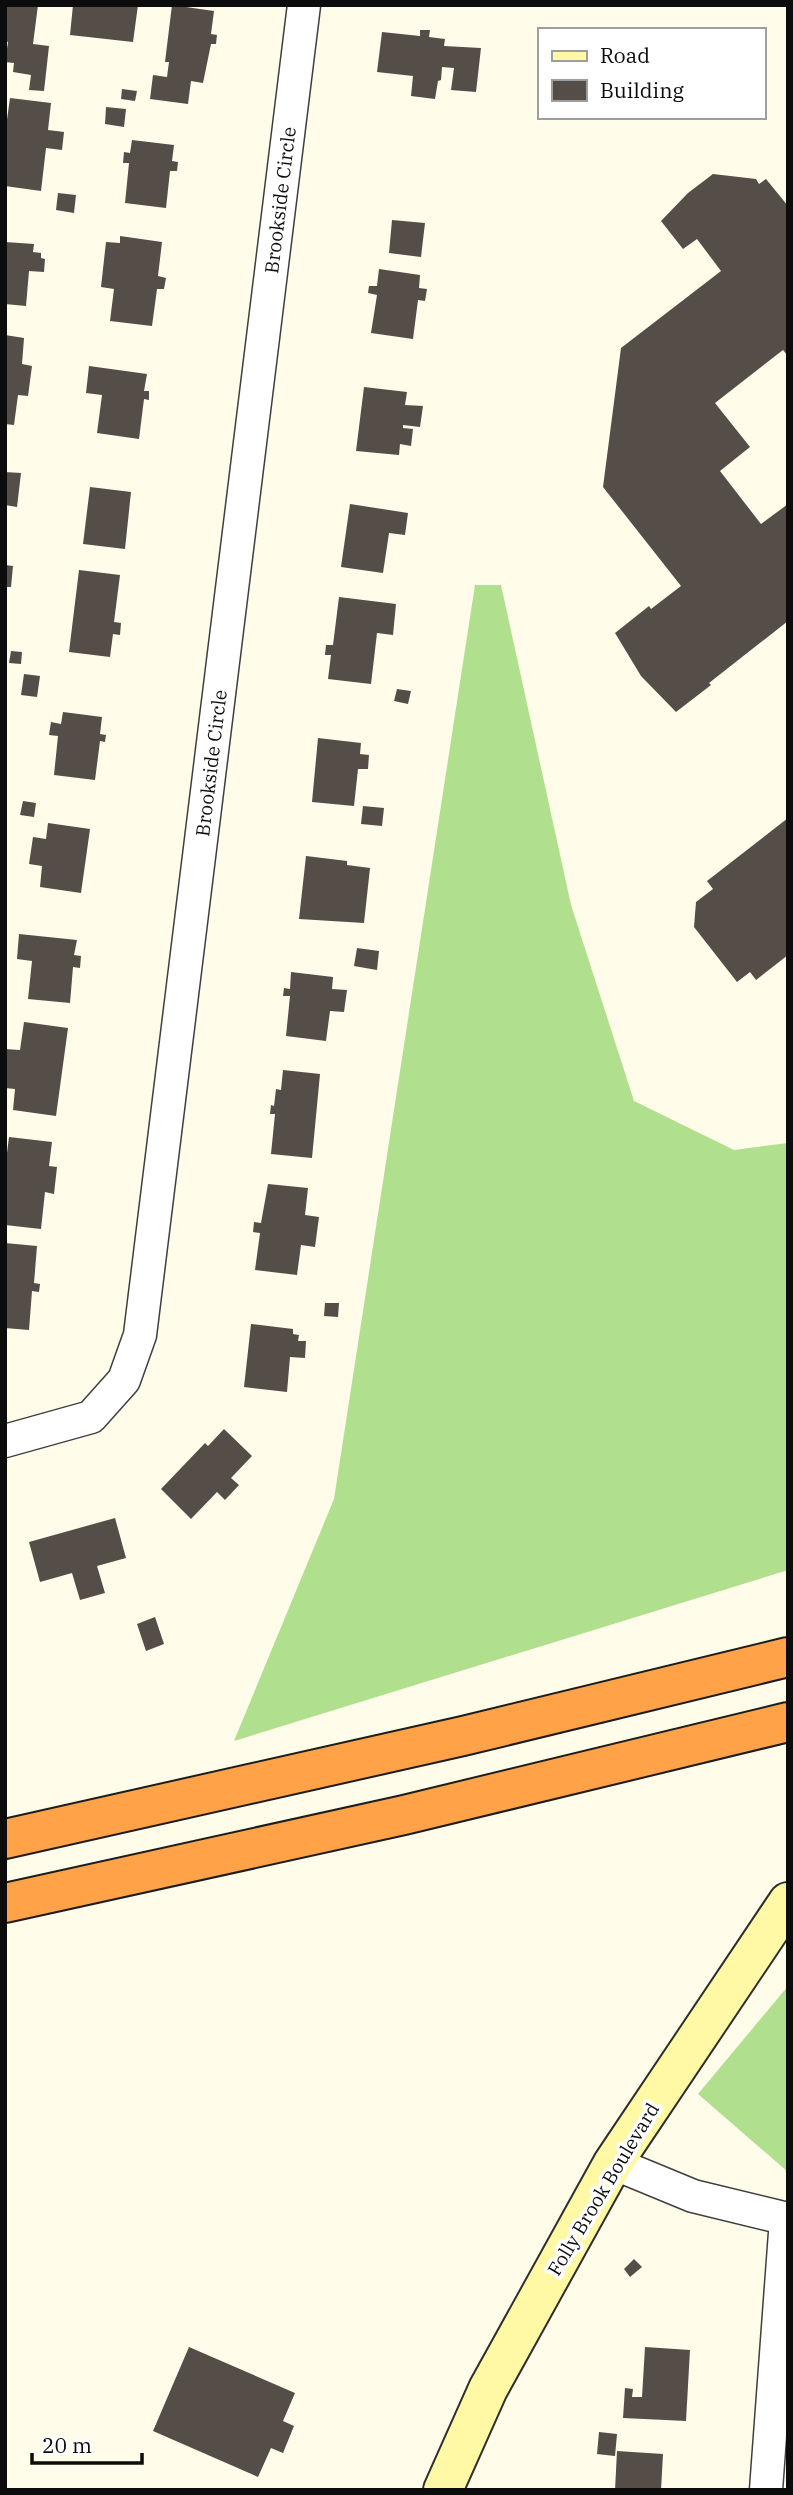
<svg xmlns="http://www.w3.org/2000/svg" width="793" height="2495" font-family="'IBM Plex Serif',serif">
  <rect width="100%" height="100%" fill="#fffcea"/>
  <!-- forest -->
  <path fill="#b0df8e" d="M 475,585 L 501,585 L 571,905 L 634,1101 L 734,1150 L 788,1143 L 788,1570 L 234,1741 L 334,1499 Z
    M 788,1986 L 788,2172 L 698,2094 Z"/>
  <!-- building -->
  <path fill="#554d47" d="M 5,5 L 38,5 L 33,44 L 49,46 L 44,91 L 29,90 L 31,75 L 13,72 L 14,63 L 5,62 L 8,42 L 5,41 Z
    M 73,5 L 138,5 L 133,42 L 70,35 Z
    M 172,5 L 214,11 L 211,34 L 217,35 L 216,44 L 211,44 L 203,83 L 191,81 L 188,104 L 150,99 L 153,75 L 167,77 L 169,62 L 165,62 Z
    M 420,30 L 430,30 L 429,37 L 445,39 L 444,46 L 481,48 L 476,92 L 451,90 L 454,68 L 442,67 L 441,80 L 438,81 L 435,99 L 411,96 L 413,76 L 377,72 L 382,32 L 420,36 Z
    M 122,89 L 137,91 L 135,101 L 121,99 Z
    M 10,98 L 51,103 L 48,130 L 64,132 L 62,150 L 46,148 L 41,191 L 5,186 L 5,134 Z
    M 106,107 L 126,109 L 124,127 L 105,124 Z
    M 132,140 L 174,145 L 172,161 L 178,162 L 177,171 L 170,171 L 166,208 L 125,203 L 129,163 L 123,163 L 124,152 L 130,153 Z
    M 713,174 L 756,179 L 759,184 L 766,179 L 788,206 L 788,356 L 783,350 L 715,403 L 750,447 L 720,471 L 761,524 L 788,504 L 788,621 L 709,683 L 711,685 L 676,712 L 641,676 L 615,633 L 649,606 L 651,609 L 681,586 L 603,487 L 621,348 L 721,271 L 697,239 L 683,249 L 661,221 L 688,193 Z
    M 58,193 L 76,195 L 74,213 L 56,210 Z
    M 392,220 L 425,223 L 421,257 L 389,253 Z
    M 120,236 L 162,242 L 158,276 L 166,278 L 164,289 L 157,289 L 152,326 L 110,321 L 114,289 L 101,287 L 106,242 L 120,243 Z
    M 5,242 L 34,244 L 33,252 L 41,253 L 41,258 L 45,259 L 44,272 L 29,271 L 26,306 L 5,304 Z
    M 379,269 L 420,275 L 419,288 L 427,289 L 425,301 L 418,300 L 413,339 L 371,333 L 377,295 L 368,293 L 369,286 L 377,286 Z
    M 5,335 L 24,338 L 22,364 L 32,366 L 28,396 L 18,395 L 14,425 L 5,424 Z
    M 89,366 L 147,374 L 144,391 L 149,391 L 149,400 L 144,399 L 139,439 L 97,433 L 102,395 L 86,393 Z
    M 364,387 L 407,392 L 405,405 L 423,406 L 420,427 L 403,425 L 403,428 L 413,429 L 411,446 L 400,444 L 399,455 L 356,451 Z
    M 5,472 L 21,473 L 17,507 L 5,505 Z
    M 90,487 L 131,492 L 125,549 L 83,544 Z
    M 350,504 L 408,513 L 405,535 L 389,533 L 383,573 L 341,567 Z
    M 5,565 L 13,566 L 11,587 L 5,587 Z
    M 79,570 L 120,575 L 114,622 L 121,623 L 120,635 L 113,634 L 110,657 L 69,652 Z
    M 339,597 L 396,604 L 393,635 L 377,633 L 371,684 L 328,679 L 331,655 L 325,655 L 326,645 L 333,645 Z
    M 11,651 L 22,652 L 21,664 L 9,663 Z
    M 24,674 L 40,676 L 37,697 L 21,695 Z
    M 397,689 L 411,691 L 408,704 L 394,701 Z
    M 63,712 L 102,717 L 100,734 L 106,735 L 105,742 L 100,741 L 95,780 L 54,775 L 58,736 L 49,735 L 51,722 L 61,724 Z
    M 318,738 L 361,743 L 360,754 L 369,755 L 368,769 L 358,769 L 354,806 L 312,802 Z
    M 23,801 L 36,803 L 34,817 L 20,815 Z
    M 363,806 L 384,808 L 382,826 L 361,824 Z
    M 788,818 L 788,955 L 756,980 L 750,972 L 737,982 L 694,927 L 696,902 L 713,889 L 707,881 Z
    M 48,823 L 90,829 L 81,893 L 40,887 L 42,866 L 29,864 L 33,837 L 46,839 Z
    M 306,856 L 347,861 L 347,865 L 370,868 L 364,923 L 299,919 Z
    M 19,934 L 77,940 L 74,955 L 81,956 L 80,968 L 73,967 L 70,1003 L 28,999 L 32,961 L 17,959 Z
    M 357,948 L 379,951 L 377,970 L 354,966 Z
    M 291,972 L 333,977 L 332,989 L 347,990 L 344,1012 L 330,1011 L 326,1041 L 286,1036 L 290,996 L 283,996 L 284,988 L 290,989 Z
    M 24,1022 L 68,1028 L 56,1116 L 13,1110 L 15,1089 L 5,1088 L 5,1049 L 20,1050 Z
    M 283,1070 L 320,1074 L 312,1158 L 271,1154 L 275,1114 L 270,1114 L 271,1105 L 274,1106 L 276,1089 L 281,1090 Z
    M 9,1137 L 52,1142 L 49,1166 L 57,1167 L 54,1194 L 45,1192 L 41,1229 L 5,1225 L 5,1169 Z
    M 268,1184 L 308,1188 L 305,1215 L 319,1217 L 315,1247 L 301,1245 L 297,1275 L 255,1270 L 260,1233 L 253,1232 L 254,1222 L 261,1223 Z
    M 5,1243 L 37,1246 L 34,1283 L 40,1284 L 39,1292 L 32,1291 L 29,1330 L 5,1328 Z
    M 325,1303 L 339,1303 L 338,1317 L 324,1316 Z
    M 251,1324 L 293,1329 L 293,1334 L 299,1335 L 298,1341 L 306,1341 L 305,1358 L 290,1357 L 287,1392 L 244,1387 Z
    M 224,1429 L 252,1456 L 231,1478 L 239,1485 L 225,1500 L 217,1492 L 191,1519 L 161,1489 L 205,1443 L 208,1446 Z
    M 115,1518 L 126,1558 L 97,1566 L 105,1593 L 80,1600 L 72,1573 L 40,1582 L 29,1542 Z
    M 155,1617 L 164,1644 L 146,1651 L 137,1624 Z
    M 634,2259 L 642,2267 L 630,2277 L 624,2269 Z
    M 189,2347 L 295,2393 L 283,2421 L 294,2426 L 283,2453 L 271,2448 L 258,2477 L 153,2431 Z
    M 645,2347 L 690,2350 L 686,2421 L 623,2418 L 625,2388 L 633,2389 L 632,2397 L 642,2397 Z
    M 599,2432 L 617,2434 L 615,2456 L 597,2454 Z
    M 617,2451 L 663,2454 L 661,2490 L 615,2490 Z"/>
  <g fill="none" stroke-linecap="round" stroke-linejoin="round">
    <defs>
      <path id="street" d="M 5,1441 L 91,1417 L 124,1380 L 140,1335 L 304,5
        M 613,2163 L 693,2196 L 788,2219
        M 766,2490 L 786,2219"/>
      <path id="secondary" d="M 443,2490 L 488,2389 L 613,2163 L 788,1902"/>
      <path id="highway" d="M 5,1839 L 463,1736 L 788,1657
        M 5,1903 L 404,1815 L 788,1722"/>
    </defs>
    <!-- street casing -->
    <use href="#street" stroke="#3f3f3f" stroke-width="35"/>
    <!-- secondary casing -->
    <use href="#secondary" stroke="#2e2e2e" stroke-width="42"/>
    <!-- highway casing -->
    <use href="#highway" stroke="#1d1d1d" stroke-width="42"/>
    <!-- street -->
    <use href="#street" stroke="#fff" stroke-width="32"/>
    <!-- secondary -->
    <use href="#secondary" stroke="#fff8a5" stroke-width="38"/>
    <!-- highway -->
    <use href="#highway" stroke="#ffa248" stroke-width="38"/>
  </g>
  <g text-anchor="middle" stroke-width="7" stroke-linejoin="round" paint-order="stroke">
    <!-- street labels -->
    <g font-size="19" fill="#0c0c0c" stroke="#fff">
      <text transform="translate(280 200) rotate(-83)" y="7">Brookside Circle</text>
      <text transform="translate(211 763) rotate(-83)" y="7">Brookside Circle</text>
      <text transform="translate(603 2189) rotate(-59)" y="7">Folly Brook Boulevard</text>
    </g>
  </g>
  <!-- border -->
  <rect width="793" height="2495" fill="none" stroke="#0c0c0c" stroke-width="14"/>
  <!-- legend -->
  <rect x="538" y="28" width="228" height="91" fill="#ffffff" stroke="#9e9e9e" stroke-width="2"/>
  <rect x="552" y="51" width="35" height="10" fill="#fff8a5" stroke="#9e9e9e" stroke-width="2"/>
  <text x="600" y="63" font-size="21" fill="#0c0c0c">Road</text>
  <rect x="552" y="80" width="35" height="21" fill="#554d47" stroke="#9e9e9e" stroke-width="2"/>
  <text x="600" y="98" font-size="21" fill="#0c0c0c">Building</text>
  <!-- scale -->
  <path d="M32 2453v10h110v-10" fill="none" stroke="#0c0c0c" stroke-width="3.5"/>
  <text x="42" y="2453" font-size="21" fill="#0c0c0c" stroke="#ffffff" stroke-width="5" paint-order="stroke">20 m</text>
</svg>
